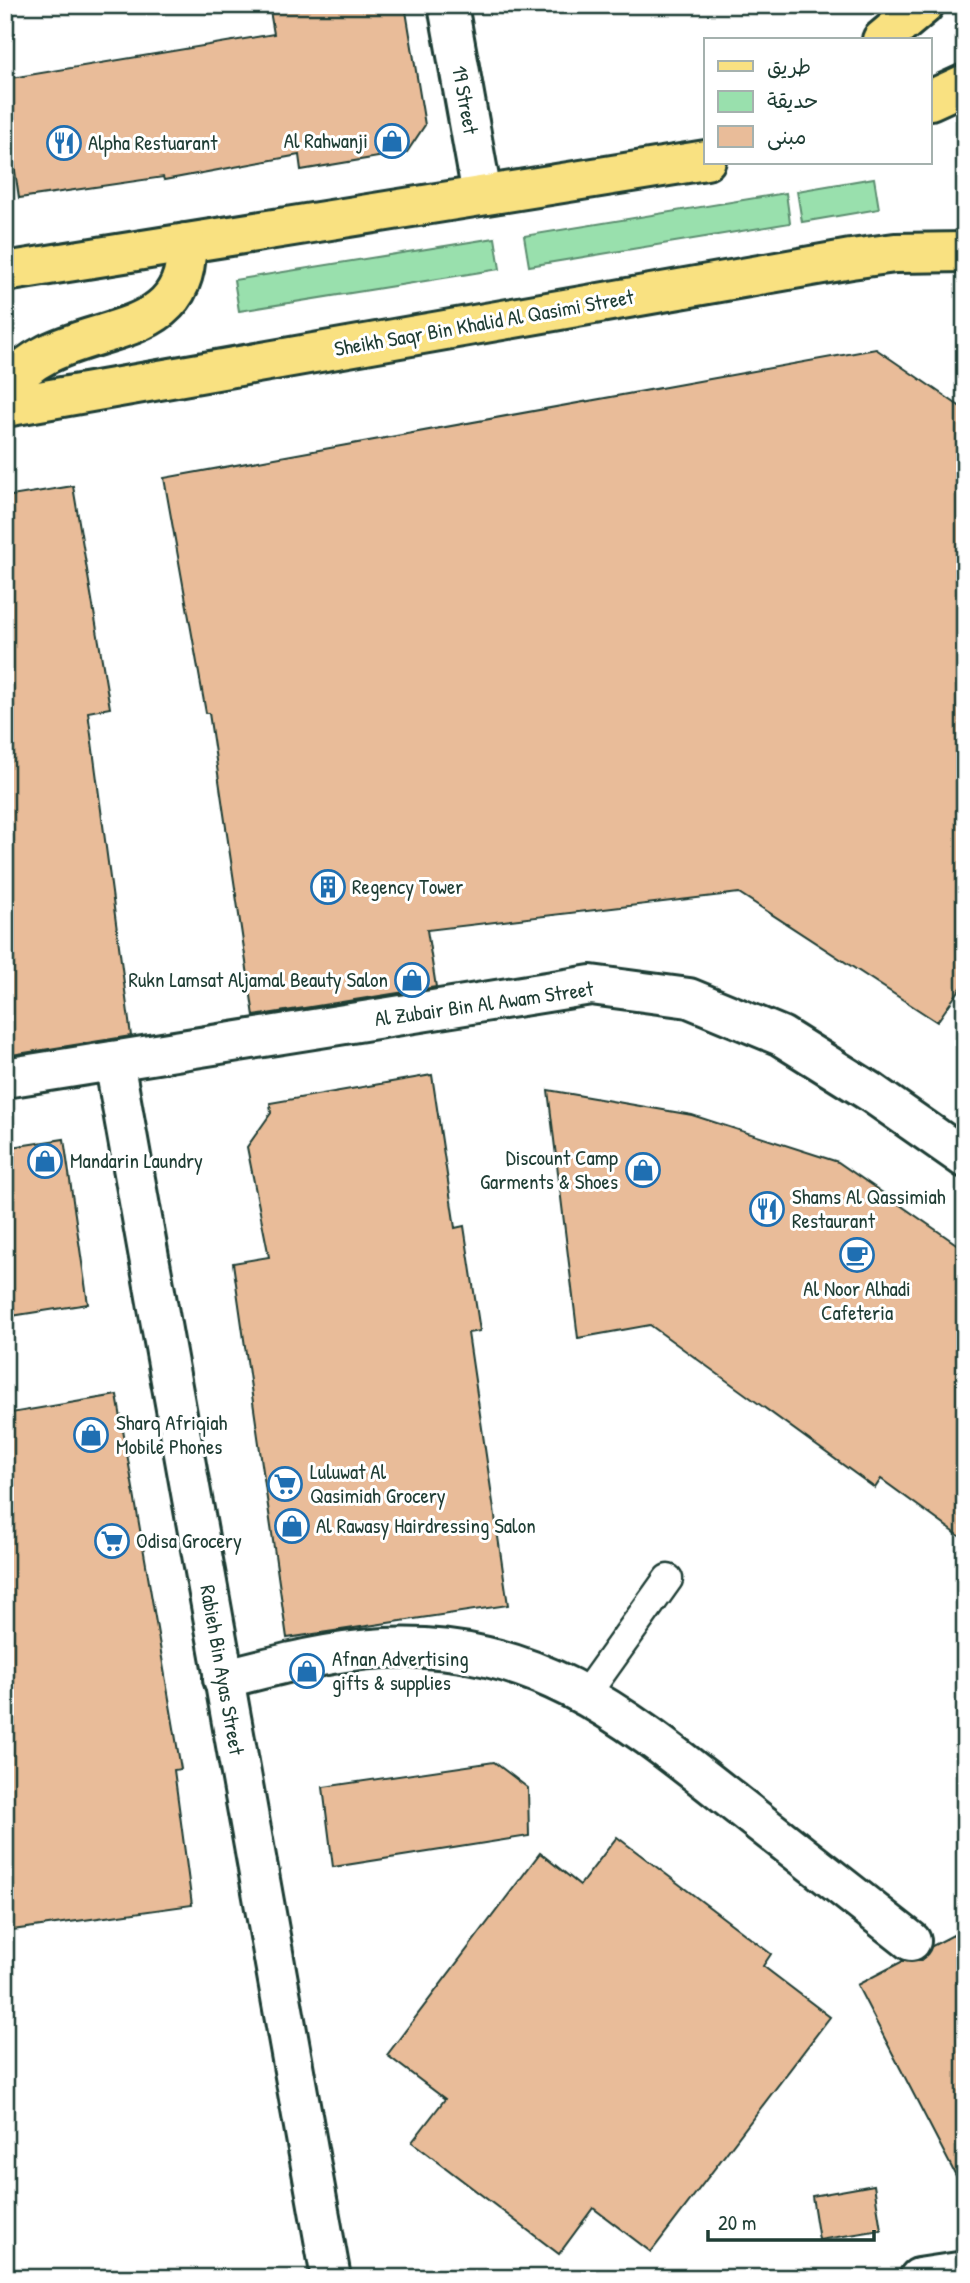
<svg xmlns="http://www.w3.org/2000/svg" width="970" height="2283" font-family="'Patrick Hand','Playpen Sans Arabic',sans-serif">
<style>
.green{fill:#99e0ad;stroke:#5c8e70;stroke-width:2}
.building{fill:#e9bc99;stroke:#1f3d34;stroke-width:2}
.lines{fill:none;stroke-linecap:round;stroke-linejoin:round}
.lane-casing{stroke:#1f3d34;stroke-width:33}
.street-casing{stroke:#1f3d34;stroke-width:44}
.primary-casing{stroke:#1f3d34;stroke-width:44}
.lane{stroke:#fff;stroke-width:28}
.street{stroke:#fff;stroke-width:38}
.primary{stroke:#f9e181;stroke-width:38}
.labels{text-anchor:middle;stroke-width:6;stroke-linejoin:round;paint-order:stroke}
.street-label{font-size:21px;fill:#1f3d34;stroke:#fff}
.poi-label{font-size:21px;fill:#1f3d34;stroke:#fff;text-anchor:start}
</style>
<rect width="100%" height="100%" fill="#fff"/>
<filter id="ink" filterUnits="userSpaceOnUse"><feTurbulence type="fractalNoise" baseFrequency=".0143" numOctaves="2"/><feDisplacementMap in="SourceGraphic" scale="14" xChannelSelector="R" yChannelSelector="G"/><feConvolveMatrix kernelMatrix="1 2 1 2 8 2 1 2 1" color-interpolation-filters="sRGB"/></filter>
<g filter="url(#ink)">
<g class="green">
<path d="M874,178l5,31 -77,13 -5,-31z"/>
<path d="M786,193l4,30 -261,43 -5,-30z"/>
<path d="M495,238l5,31 -261,42 -5,-31z"/>
</g>
<g class="building">
<path d="M269,5h136l20,120 -18,27 -106,18 -2,-15 -135,25 -1,-3 -144,21 -14,-95v-24l269,-45z"/>
<path d="M876,349l89,61v572l-28,40 -198,-129 -312,37 9,57 -182,29 -45,-303h-3l-42,-235z"/>
<path d="M73,486l37,222 -22,4 43,324 -126,20v-559z"/>
<path d="M432,1075l23,153 9,-2 16,105 -12,2 40,272 -221,33 -54,-375 36,-6 -22,-110 24,-34 -1,-10z"/>
<path d="M548,1090l144,25 146,47 127,88v290l-84,-61 -6,9 -225,-163 -72,13z"/>
<path d="M64,1139l24,165 -83,13v-169z"/>
<path d="M117,1395l64,374 -7,1 18,135 -187,26v-517z"/>
<path d="M494,1762l34,26 1,48 -196,31 -10,-80z"/>
<path d="M617,1837l154,117 -8,12 67,51 -179,235 -58,-44 -34,46 -147,-112 33,-43 -58,-44 153,-202 40,32z"/>
<path d="M965,1929v264l-108,-208 46,-24h17l12,-15z"/>
<path d="M874,2185l7,45 -62,10 -7,-44z"/>
</g>
<g class="lines">
<g class="lane-casing">
<path id="lane" d="M586,1694l82,-115"/>
</g>
<g class="street-casing">
<g id="street">
<path d="M448,5l34,190"/>
<path d="M114,1061l217,1217"/>
<path d="M5,1078l586,-93 98,13 92,38 91,57 93,65"/>
<path d="M223,1679c54,-14 106,-28 162,-31 150,-7 240,68 350,155 58,46 117,92 176,138"/>
<path d="M919,2278l46,-7"/>
</g>
</g>
<g class="primary-casing">
<g id="primary">
<path d="M882,40l42,-35"/>
<path d="M930,100l35,-16"/>
<path d="M5,272l701,-112"/>
<path d="M5,390c53,-79 185,-33 181,-147"/>
<path d="M5,407l846,-148 44,-6 70,-1"/>
</g>
</g>
<use href="#lane" class="lane"/>
<use href="#street" class="street"/>
<use href="#primary" class="primary"/>
</g>
</g>
<defs>
<g id="shop-ring" transform="scale(1.75)"><circle r="9.5" fill="#fff" stroke="#1f6fb2" stroke-width="1.5"/><path d="M-5-2.5h2.3a2.7 3.5 0 0 1 5.4 0H5L5.5 6h-11ZM-1.5-2.5h3a1.5 2.3 0 0 0-3 0Z" fill="#1f6fb2"/></g>
<g id="restaurant-ring" transform="scale(1.75)"><circle r="9.5" fill="#fff" stroke="#1f6fb2" stroke-width="1.5"/><path d="M-5-6h1v4h1v-4h1v4h1v-4h1v5L-1.5 .5V6h-2V.5L-5-1ZM5-6V6H3V1.5H1.5Q1.5-4 5-6Z" fill="#1f6fb2"/></g>
<g id="building-ring" transform="scale(1.75)"><circle r="9.5" fill="#fff" stroke="#1f6fb2" stroke-width="1.5"/><path d="M-4-6H4V6H1V3H-1V6H-4ZM-2.5-4.3h1.7v1.8h-1.7ZM.8-4.3h1.7v1.8H.8ZM-2.5-1h1.7V.8h-1.7ZM.8-1h1.7V.8H.8Z" fill="#1f6fb2"/></g>
<g id="cafe-ring" transform="scale(1.75)"><circle r="9.5" fill="#fff" stroke="#1f6fb2" stroke-width="1.5"/><path d="M-5.5-4.5H6V0H3Q3 3.5 0 3.5H-2.5Q-5.5 3.5-5.5 0ZM3-3.2v2h1.7v-2ZM-6 4.5H4V6H-6Z" fill="#1f6fb2"/></g>
<g id="supermarket-ring" transform="scale(1.75)"><circle r="9.5" fill="#fff" stroke="#1f6fb2" stroke-width="1.5"/><path d="M-6-5.5h2.5l.6 2H6L4.5 2H-2.5L-4.4-4H-6ZM-1.5 3.2a1.3 1.3 0 1 0 .1 0ZM3 3.2a1.3 1.3 0 1 0 .1 0Z" fill="#1f6fb2"/></g>
</defs>
<g fill-rule="evenodd">
<use href="#shop-ring" x="392" y="141"/>
<use href="#restaurant-ring" x="64" y="143"/>
<use href="#building-ring" x="328" y="887"/>
<use href="#shop-ring" x="412" y="980"/>
<use href="#shop-ring" x="45" y="1161"/>
<use href="#shop-ring" x="643" y="1170"/>
<use href="#restaurant-ring" x="767" y="1209"/>
<use href="#cafe-ring" x="857" y="1255"/>
<use href="#shop-ring" x="91" y="1435"/>
<use href="#supermarket-ring" x="285" y="1484"/>
<use href="#shop-ring" x="292" y="1526"/>
<use href="#supermarket-ring" x="112" y="1541"/>
<use href="#shop-ring" x="307" y="1671"/>
</g>
<g class="labels">
<g class="street-label">
<text transform="translate(465 100) rotate(80)" y="7">19 Street</text>
<text transform="translate(484 323) rotate(-10)" y="7">Sheikh Saqr Bin Khalid Al Qasimi Street</text>
<text transform="translate(484 1004) rotate(-8)" y="7">Al Zubair Bin Al Awam Street</text>
<text transform="translate(222 1670) rotate(80)" y="7">Rabieh Bin Ayas Street</text>
</g>
<g class="poi-label">
<text x="368" y="148" text-anchor="end">Al Rahwanji</text>
<text x="88" y="150">Alpha Restuarant</text>
<text x="352" y="894">Regency Tower</text>
<text x="388" y="987" text-anchor="end">Rukn Lamsat Aljamal Beauty Salon</text>
<text x="618" y="1165" text-anchor="end">Discount Camp<tspan x="618" dy="24">Garments &amp; Shoes</tspan></text>
<text x="70" y="1168">Mandarin Laundry</text>
<text x="792" y="1204">Shams Al Qassimiah<tspan x="792" dy="24">Restaurant</tspan></text>
<text x="857" y="1296" text-anchor="middle">Al Noor Alhadi<tspan x="857" dy="24">Cafeteria</tspan></text>
<text x="116" y="1430">Sharq Afriqiah<tspan x="116" dy="24">Mobile Phones</tspan></text>
<text x="310" y="1479">Luluwat Al<tspan x="310" dy="24">Qasimiah Grocery</tspan></text>
<text x="316" y="1533">Al Rawasy Hairdressing Salon</text>
<text x="136" y="1548">Odisa Grocery</text>
<text x="332" y="1666">Afnan Advertising<tspan x="332" dy="24">gifts &amp; supplies</tspan></text>
</g>
</g>
<rect width="970" height="2283" fill="none" stroke="#fff" stroke-width="28"/>
<rect x="14" y="14" width="942" height="2255" fill="none" stroke="#1f3d34" stroke-width="2.5" filter="url(#ink)"/>
<rect x="704" y="38" width="228" height="126" fill="#ffffff" stroke="#a5b1ae" stroke-width="2"/>
<rect x="718" y="61" width="35" height="10" fill="#f9e181" stroke="#a5b1ae" stroke-width="2"/>
<text x="767" y="74" font-size="21" fill="#1f3d34">طريق</text>
<rect x="718" y="91" width="35" height="21" fill="#99e0ad" stroke="#a5b1ae" stroke-width="2"/>
<text x="767" y="108" font-size="21" fill="#1f3d34">حديقة</text>
<rect x="718" y="126" width="35" height="21" fill="#e9bc99" stroke="#a5b1ae" stroke-width="2"/>
<text x="767" y="144" font-size="21" fill="#1f3d34">مبنى</text>
<path d="M708 2230v10h166v-10" fill="none" stroke="#1f3d34" stroke-width="3.5"/>
<text x="718" y="2230" font-size="21" fill="#1f3d34" stroke="#ffffff" stroke-width="5" paint-order="stroke">20 m</text>
</svg>
